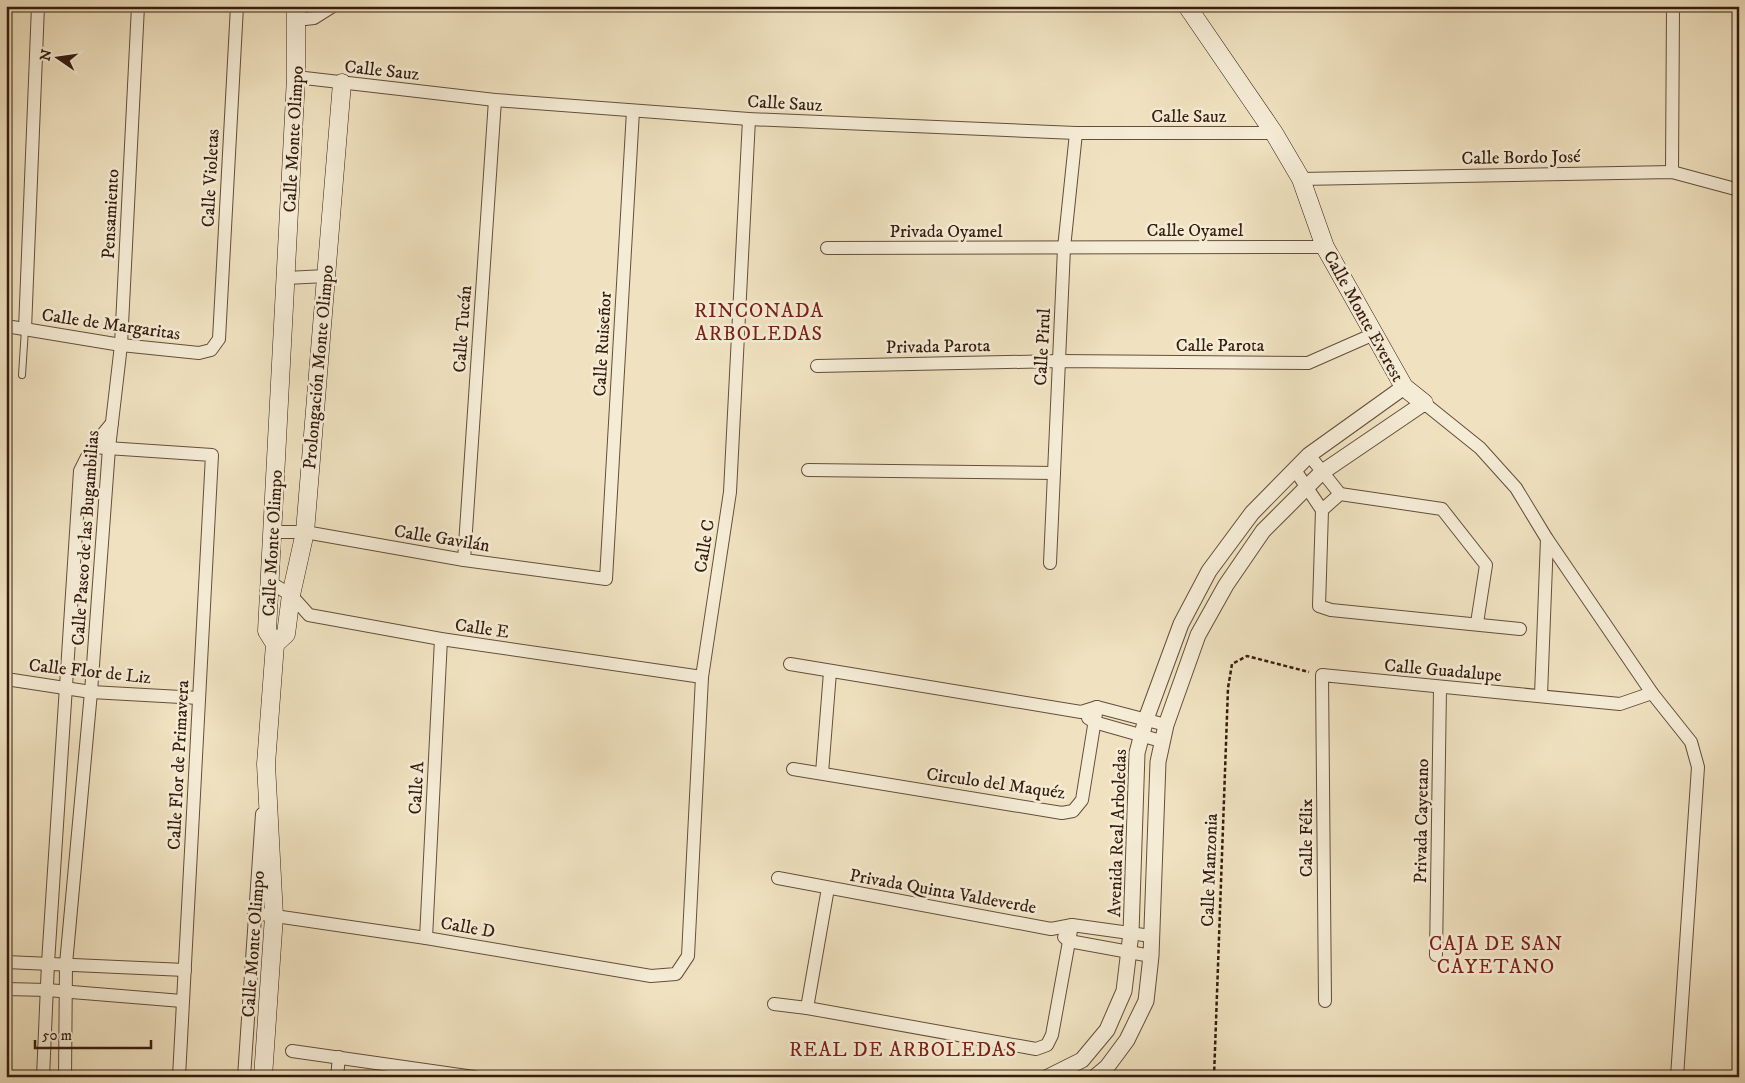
<svg xmlns="http://www.w3.org/2000/svg" width="1745" height="1083" font-family="'IM FELL DW Pica',serif">
<style>
.lines{fill:none;stroke-linecap:round;stroke-linejoin:round}
.service-casing{stroke:#644e3b;stroke-width:8}
.minor-casing{stroke:#644e3b;stroke-width:14}
.tertiary-casing{stroke:#644e3b;stroke-width:17}
.secondary-casing{stroke:#351c0f;stroke-width:19}
.path{stroke:#351c0f;stroke-width:2.5;stroke-dasharray:4 2.5;stroke-linecap:butt}
.service{stroke:#f5ecd6;stroke-width:6}
.minor{stroke:#f5ecd6;stroke-width:12}
.tertiary{stroke:#f5ecd6;stroke-width:15}
.secondary{stroke:#f5ecd6;stroke-width:18}
.labels{text-anchor:middle;stroke-width:5;stroke-linejoin:round;paint-order:stroke}
.street-label{font-size:18px;fill:#351c0f;stroke:#f5ecd6}
.quarter-label{font-size:20px;letter-spacing:1px;fill:#7a1f14;stroke:#f5ecd6}
</style>
<rect width="100%" height="100%" fill="#f0e2c0"/>
<filter id="stains"><feTurbulence type="fractalNoise" baseFrequency=".004" numOctaves="4"/><feColorMatrix values="0 0 0 0 .2 0 0 0 0 .09 0 0 0 0 .02 0 0 0 .5 -.17"/></filter>
<radialGradient id="worn" r=".72"><stop offset=".6" stop-color="#630" stop-opacity="0"/><stop offset="1" stop-color="#630" stop-opacity=".3"/></radialGradient>
<g class="lines">
<g class="service-casing">
<path id="service" d="M22,375l3,-46"/>
</g>
<g class="minor-casing">
<g id="minor">
<path d="M296,20l18,-2 19,-12"/>
<path d="M296,77l199,23 254,19 327,14h198"/>
<path d="M1672,172l1,-166"/>
<path d="M1301,179l371,-7 67,18"/>
<path d="M827,248l498,-1"/>
<path d="M286,278l40,-2"/>
<path d="M6,326l115,19 78,8 12,-3 8,-11 18,-333"/>
<path d="M25,329l13,-323"/>
<path d="M817,366l242,-5 249,2 66,-29"/>
<path d="M1424,403l56,45 36,40 31,51 105,154 39,49 7,25 -21,310"/>
<path d="M92,447l120,8 -33,622"/>
<path d="M1309,455l31,39"/>
<path d="M808,470l246,3"/>
<path d="M1295,470l27,40 -3,96 12,4 189,19"/>
<path d="M1322,510l18,-16 102,15 44,56 -9,58"/>
<path d="M273,532h32l159,28 142,19 27,-468"/>
<path d="M464,560l31,-460"/>
<path d="M1050,563l14,-315 12,-115"/>
<path d="M271,583l20,12 18,20 132,24 261,38"/>
<path d="M790,664l291,48 16,-5 69,18"/>
<path d="M6,679l85,13 108,6"/>
<path d="M1541,695l6,-156"/>
<path d="M1088,718l6,4 67,19"/>
<path d="M793,769l269,44 11,-2 9,-11 15,-93"/>
<path d="M822,773l8,-101"/>
<path d="M778,878l273,51 21,-4 79,11"/>
<path d="M254,913l172,25 225,38 25,-2 12,-18 14,-279 28,-185 19,-373"/>
<path d="M1064,937l5,4 82,15"/>
<path d="M426,938l15,-299"/>
<path d="M1436,955l4,-267"/>
<path d="M6,962l179,8"/>
<path d="M6,989l41,1 135,11"/>
<path d="M1325,1001l-3,-326 298,29 32,-11"/>
<path d="M774,1004l33,4 229,41 11,-4 5,-10 20,-110"/>
<path d="M807,1008l21,-120"/>
<path d="M292,1051l182,26"/>
<path d="M43,1077l5,-114 32,-492 12,-24 20,-24"/>
<path d="M65,1077l1,-113 25,-272 18,-244 12,-103 17,-339"/>
<path d="M244,1077l18,-263"/>
<path d="M337,1077l2,-20"/>
</g>
</g>
<g class="tertiary-casing">
<g id="tertiary">
<path d="M1048,1077l34,-17 25,-30 17,-39 7,-58 6,-180 9,-34 35,-95 28,-53 43,-58 57,-58 95,-68"/>
<path d="M1095,1077l12,-10 20,-27 19,-39 5,-45 7,-194 8,-37 32,-90 28,-50 37,-54 58,-58 103,-70"/>
</g>
</g>
<g class="secondary-casing">
<g id="secondary">
<path d="M1187,6l87,127 27,46 24,68 79,140 20,16"/>
<path d="M275,644l11,-10 5,-39 14,-63 37,-449"/>
<path d="M263,1077l11,-161 -8,-152 9,-120 -8,-13 29,-554v-71"/>
</g>
</g>
<path class="path" d="M1214,1077l14,-389 4,-24 15,-8 62,16"/>
<use href="#service" class="service"/>
<use href="#minor" class="minor"/>
<use href="#tertiary" class="tertiary"/>
<use href="#secondary" class="secondary"/>
</g>
<g class="labels">
<g class="street-label">
<text transform="translate(382 70) rotate(6)" y="6">Calle Sauz</text>
<text transform="translate(785 103) rotate(3)" y="6">Calle Sauz</text>
<text x="1189" y="122">Calle Sauz</text>
<text transform="translate(293 139) rotate(-87)" y="6">Calle Monte Olimpo</text>
<text transform="translate(1521 157) rotate(-1)" y="6">Calle Bordo José</text>
<text transform="translate(210 178) rotate(-87)" y="6">Calle Violetas</text>
<text transform="translate(110 214) rotate(-87)" y="6">Pensamiento</text>
<text x="1195" y="236">Calle Oyamel</text>
<text x="946" y="237">Privada Oyamel</text>
<text transform="translate(1364 316) rotate(61)" y="6">Calle Monte Everest</text>
<text transform="translate(111 324) rotate(8)" y="6">Calle de Margaritas</text>
<text transform="translate(462 329) rotate(-86)" y="6">Calle Tucán</text>
<text transform="translate(602 344) rotate(-87)" y="6">Calle Ruiseñor</text>
<text x="1220" y="351">Calle Parota</text>
<text transform="translate(938 346) rotate(-1)" y="6">Privada Parota</text>
<text transform="translate(1042 347) rotate(-87)" y="6">Calle Pirul</text>
<text transform="translate(318 367) rotate(-85)" y="6">Prolongación Monte Olimpo</text>
<text transform="translate(85 538) rotate(-86)" y="6">Calle Paseo de las Bugambilias</text>
<text transform="translate(442 538) rotate(9)" y="6">Calle Gavilán</text>
<text transform="translate(272 543) rotate(-87)" y="6">Calle Monte Olimpo</text>
<text transform="translate(704 546) rotate(-81)" y="6">Calle C</text>
<text transform="translate(482 628) rotate(8)" y="6">Calle E</text>
<text transform="translate(1443 670) rotate(5)" y="6">Calle Guadalupe</text>
<text transform="translate(90 671) rotate(6)" y="6">Calle Flor de Liz</text>
<text transform="translate(178 765) rotate(-87)" y="6">Calle Flor de Primavera</text>
<text transform="translate(996 783) rotate(8)" y="6">Circulo del Maquéz</text>
<text transform="translate(416 788) rotate(-87)" y="6">Calle A</text>
<text transform="translate(1421 821) rotate(-89)" y="6">Privada Cayetano</text>
<text transform="translate(1117 833) rotate(-88)" y="6">Avenida Real Arboledas</text>
<text transform="translate(1306 838) rotate(-90)" y="6">Calle Félix</text>
<text transform="translate(1209 870) rotate(-88)" y="6">Calle Manzonia</text>
<text transform="translate(943 891) rotate(10)" y="6">Privada Quinta Valdeverde</text>
<text transform="translate(468 927) rotate(10)" y="6">Calle D</text>
<text transform="translate(253 944) rotate(-86)" y="6">Calle Monte Olimpo</text>
</g>
<g class="quarter-label">
<text x="759" y="317">RINCONADA<tspan x="759" dy="23">ARBOLEDAS</tspan></text>
<text x="1496" y="950">CAJA DE SAN<tspan x="1496" dy="23">CAYETANO</tspan></text>
<text x="903" y="1056">REAL DE ARBOLEDAS</text>
</g>
</g>
<rect width="1745" height="1083" fill="none" stroke="#f0e2c0" stroke-width="25"/>
<rect x="8" y="8" width="1730" height="1068" fill="none" stroke="#351c0f" stroke-width="2.5"/>
<rect x="12" y="12" width="1720" height="1058" fill="none" stroke="#351c0f"/>
<g transform="translate(58 58) rotate(283)" stroke="#f5ecd6" stroke-width="4" paint-order="stroke">
<path d="M0-4L9 19L0 12L-9 19Z" fill="#351c0f"/>
<text y="-8" font-size="14" font-weight="bold" text-anchor="middle" fill="#351c0f">N</text>
</g>
<path d="M35 1040v8h116v-8" fill="none" stroke="#351c0f" stroke-width="2.5"/>
<text x="42" y="1040" font-size="15" fill="#351c0f" stroke="#f5ecd6" stroke-width="4" paint-order="stroke">50 m</text>
<rect width="100%" height="100%" filter="url(#stains)"/>
<rect width="100%" height="100%" fill="url(#worn)"/>
</svg>
